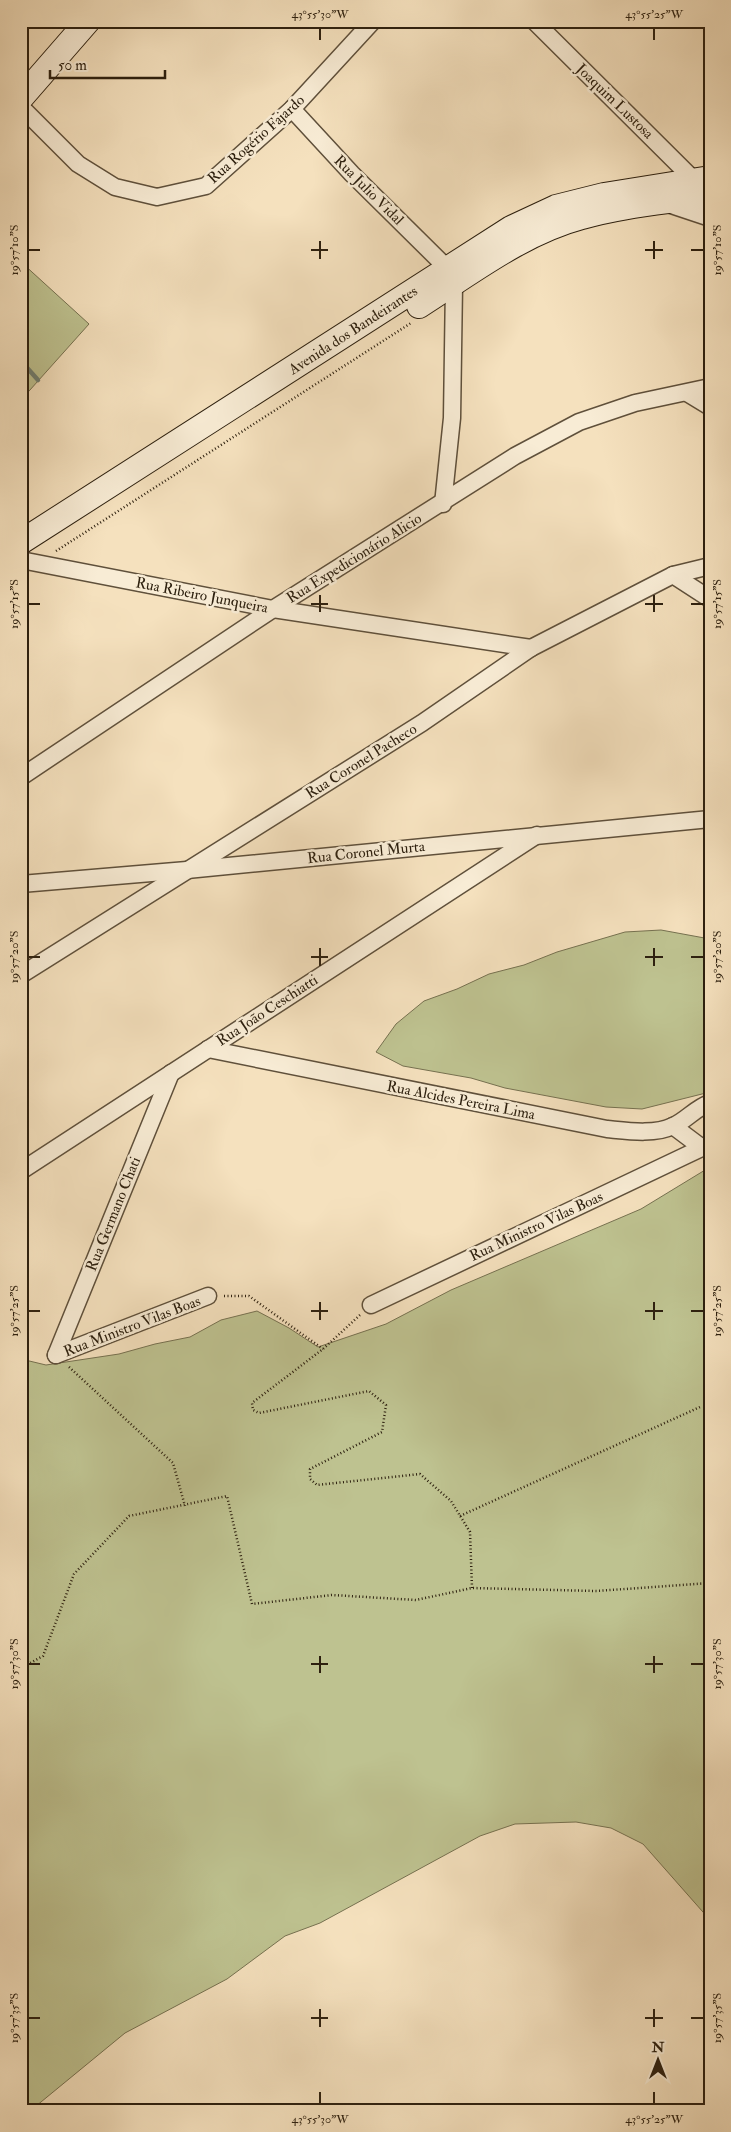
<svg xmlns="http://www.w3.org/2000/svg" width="731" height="2132" font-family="'IM FELL Double Pica',serif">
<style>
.green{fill:#bec290;stroke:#767150}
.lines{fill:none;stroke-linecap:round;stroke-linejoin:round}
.stream{stroke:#707e71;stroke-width:4.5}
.street-casing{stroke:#5f503b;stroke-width:19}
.secondary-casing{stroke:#2d200f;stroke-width:26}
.path{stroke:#2d200f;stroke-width:2.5;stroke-dasharray:1 2.5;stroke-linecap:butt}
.street{stroke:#f8ecd5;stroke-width:16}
.secondary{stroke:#f8ecd5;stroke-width:24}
.ticks{fill:none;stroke:#2d200f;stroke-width:2}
.labels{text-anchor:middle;stroke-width:5;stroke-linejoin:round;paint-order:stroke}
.street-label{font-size:15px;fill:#2d200f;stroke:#f8ecd5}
.neatline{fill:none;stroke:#2d200f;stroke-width:2}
.ticks-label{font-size:12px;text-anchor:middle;fill:#2d200f}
</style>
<rect width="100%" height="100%" fill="#f5e1be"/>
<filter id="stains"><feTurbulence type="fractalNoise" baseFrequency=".004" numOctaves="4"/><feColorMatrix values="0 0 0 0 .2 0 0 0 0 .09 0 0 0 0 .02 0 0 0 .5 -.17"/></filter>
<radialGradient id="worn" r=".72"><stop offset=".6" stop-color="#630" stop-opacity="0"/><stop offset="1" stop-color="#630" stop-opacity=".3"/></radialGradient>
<g class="green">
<path d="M21,262l68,62 -68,76z"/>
<path d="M661,930l49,9v153l-68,17 -36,-2 -101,-19 -34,-10 -68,-12 -27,-14 20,-28 28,-23 33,-12 32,-15 35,-9 33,-13 68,-20z"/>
<path d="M710,1167v753l-67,-76 -32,-16 -35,-6 -61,2 -35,12 -160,87 -35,13 -58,43 -102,54 -95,78h-9v-752l25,6 73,-11 36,-10 35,-7 31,-17 36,-9 32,17 29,19 68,-23 65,-34 190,-81z"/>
</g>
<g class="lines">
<path class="stream" d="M21,361l17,19"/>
<g class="street-casing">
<g id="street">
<path d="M534,21l167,166"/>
<path d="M21,107l57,57 37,23 42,10 49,-11 86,-77 81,-88"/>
<path d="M292,109l60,65 95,94"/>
<path d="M668,204l42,14"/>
<path d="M687,393l23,14"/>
<path d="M443,504l9,-86 2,-134"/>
<path d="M21,560l252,49 258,39"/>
<path d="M673,575l37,24"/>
<path d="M21,777l252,-168 242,-153 64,-34 56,-19 75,-16"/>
<path d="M21,884l166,-14 523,-51"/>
<path d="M21,975l401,-252 109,-75 142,-73 37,-9"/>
<path d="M208,1049l399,80c21,2 47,6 66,-3 14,-6 22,-18 37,-23"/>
<path d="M673,1126l28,21"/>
<path d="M21,1171l516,-336"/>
<path d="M371,1305l339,-161"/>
<path d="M56,1355l115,-282"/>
<path d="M56,1355l152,-59"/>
</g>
</g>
<g class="secondary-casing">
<g id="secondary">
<path d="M21,98l67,-77"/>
<path d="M419,306c52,-33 103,-73 163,-89 41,-12 86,-15 128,-22"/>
<path d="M21,542l490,-314 45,-21 48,-12 106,-17"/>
</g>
</g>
<g class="path">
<path d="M56,551l355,-228"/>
<path d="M224,1296h25l74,53"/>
<path d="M360,1315l-37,34 -71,54 1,7 6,3 110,-22 17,14 -4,27 -72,37v10l7,6 103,-11 31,27 19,31 2,56"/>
<path d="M69,1367l104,96 12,43"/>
<path d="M460,1516l240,-109"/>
<path d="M21,1668l22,-12 31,-82 55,-58 98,-20 25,108 80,-9 84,5 56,-12 125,3 113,-8"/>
</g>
<use href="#street" class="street"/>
<use href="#secondary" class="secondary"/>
</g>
<path class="ticks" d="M320,28v12M654,28v12M320,241v18M654,241v18M28,250h12M311,250h17M645,250h18M691,250h13M320,595v17M654,595v17M28,604h12M311,604h17M645,604h18M691,604h13M320,948v18M654,948v18M28,957h12M311,957h17M645,957h18M691,957h13M320,1302v18M654,1302v18M28,1311h12M311,1311h17M645,1311h18M691,1311h13M320,1656v17M654,1656v17M28,1664h12M311,1664h17M645,1664h18M691,1664h13M320,2009v18M654,2009v18M28,2018h12M311,2018h17M645,2018h18M691,2018h13M320,2092v12M654,2092v12"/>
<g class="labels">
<g class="street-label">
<text transform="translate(615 101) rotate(44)" y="5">Joaquim Lustosa</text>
<text transform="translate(256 139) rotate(-42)" y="5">Rua Rogério Fajardo</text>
<text transform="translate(369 190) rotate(45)" y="5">Rua Julio Vidal</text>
<text transform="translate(353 330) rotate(-33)" y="5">Avenida dos Bandeirantes</text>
<text transform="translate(354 558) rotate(-32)" y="5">Rua Expedicionário Alicio</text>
<text transform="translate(202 595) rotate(11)" y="5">Rua Ribeiro Junqueira</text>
<text transform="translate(361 761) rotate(-32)" y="5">Rua Coronel Pacheco</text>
<text transform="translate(366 852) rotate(-6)" y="5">Rua Coronel Murta</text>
<text transform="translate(267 1010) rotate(-33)" y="5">Rua João Ceschiatti</text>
<text transform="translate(461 1100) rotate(11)" y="5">Rua Alcides Pereira Lima</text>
<text transform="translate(113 1214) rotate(-68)" y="5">Rua Germano Chati</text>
<text transform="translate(536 1226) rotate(-25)" y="5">Rua Ministro Vilas Boas</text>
<text transform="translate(132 1326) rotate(-21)" y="5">Rua Ministro Vilas Boas</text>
</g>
</g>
<rect width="731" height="2132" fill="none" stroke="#f5e1be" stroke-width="55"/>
<g transform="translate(658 2060)" stroke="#f8ecd5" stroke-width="4" paint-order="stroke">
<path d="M0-4L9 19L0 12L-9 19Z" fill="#2d200f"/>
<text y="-8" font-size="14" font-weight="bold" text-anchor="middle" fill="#2d200f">N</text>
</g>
<path d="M50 70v8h115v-8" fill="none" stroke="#2d200f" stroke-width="2.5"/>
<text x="58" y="70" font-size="15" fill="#2d200f" stroke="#f8ecd5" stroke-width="4" paint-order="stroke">50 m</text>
<rect x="28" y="28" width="676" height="2076" class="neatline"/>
<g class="ticks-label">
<text x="320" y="18">43°55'30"W</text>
<text x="654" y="18">43°55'25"W</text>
<text transform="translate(14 250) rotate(-90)" y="4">19°57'10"S</text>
<text transform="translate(717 250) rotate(-90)" y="4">19°57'10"S</text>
<text transform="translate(14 604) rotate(-90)" y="4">19°57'15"S</text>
<text transform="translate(717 604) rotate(-90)" y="4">19°57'15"S</text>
<text transform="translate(14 957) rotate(-90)" y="4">19°57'20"S</text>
<text transform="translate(717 957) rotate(-90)" y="4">19°57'20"S</text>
<text transform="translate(14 1311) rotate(-90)" y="4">19°57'25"S</text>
<text transform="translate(717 1311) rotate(-90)" y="4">19°57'25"S</text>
<text transform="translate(14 1664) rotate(-90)" y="4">19°57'30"S</text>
<text transform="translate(717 1664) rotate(-90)" y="4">19°57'30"S</text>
<text transform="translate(14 2018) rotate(-90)" y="4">19°57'35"S</text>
<text transform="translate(717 2018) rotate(-90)" y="4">19°57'35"S</text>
<text x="320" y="2123">43°55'30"W</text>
<text x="654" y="2123">43°55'25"W</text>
</g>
<rect width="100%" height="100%" filter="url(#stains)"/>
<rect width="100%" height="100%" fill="url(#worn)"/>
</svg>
